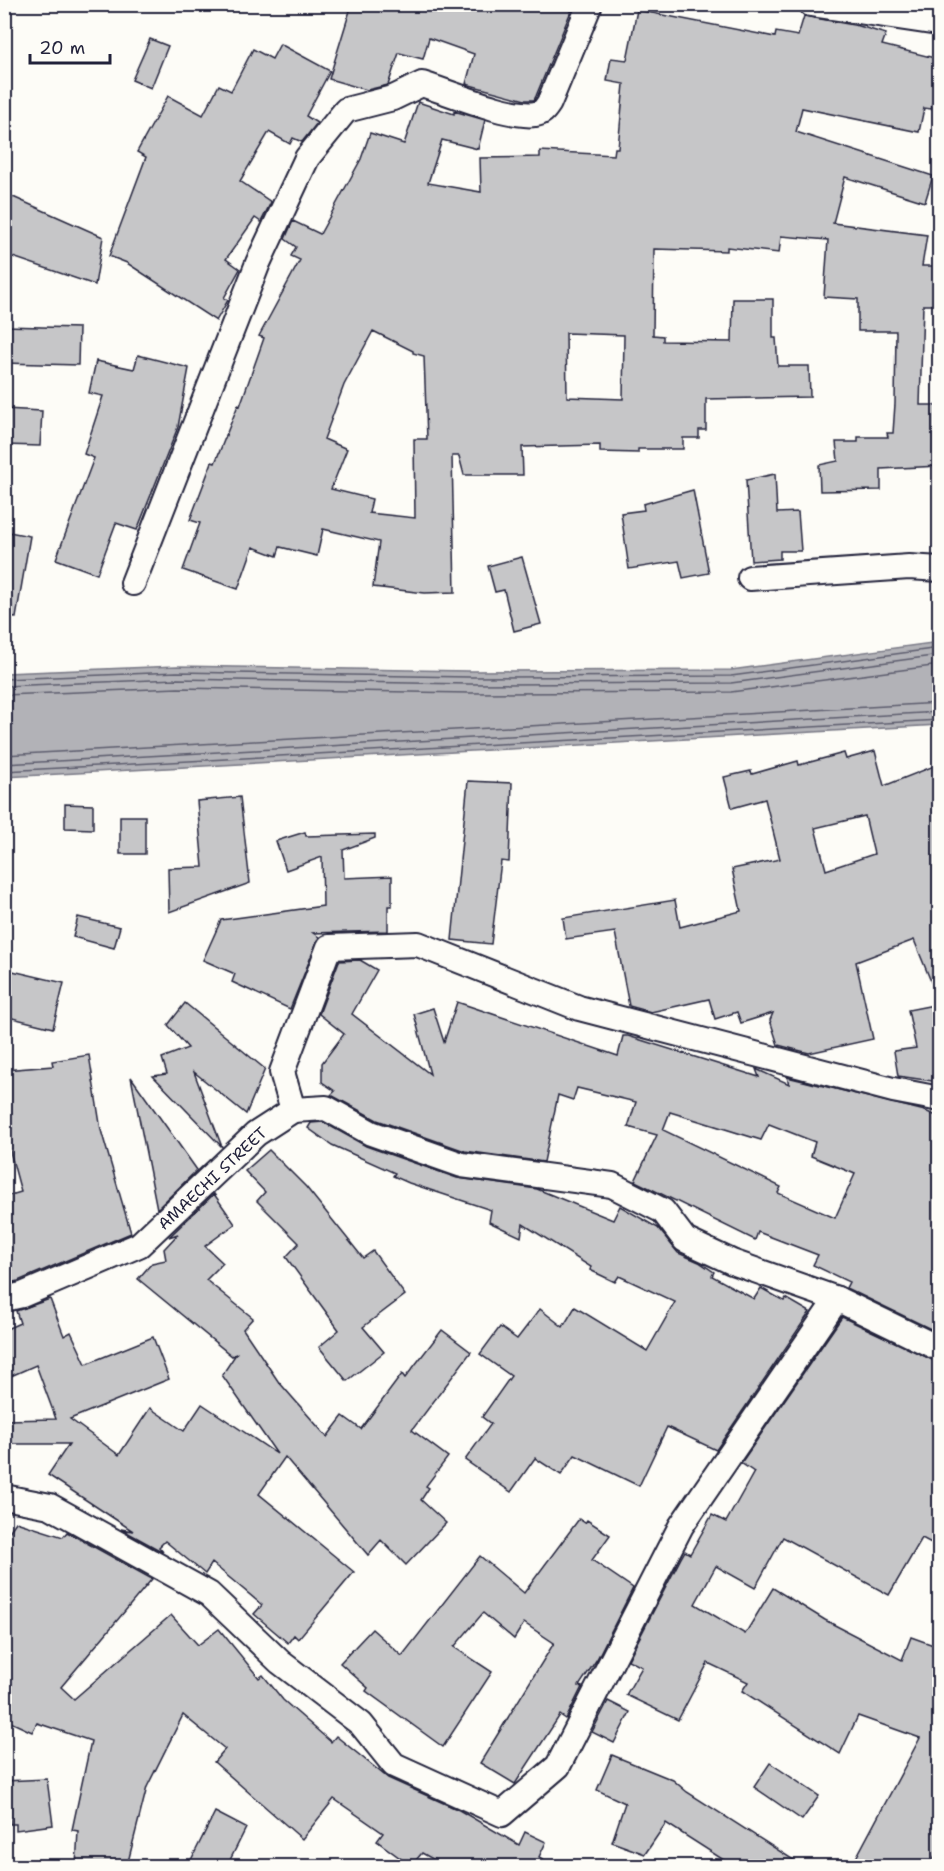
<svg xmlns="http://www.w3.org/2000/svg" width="944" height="1871" font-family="'Shantell Sans',sans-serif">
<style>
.water{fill:#b2b2b7;stroke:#787885;stroke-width:1.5}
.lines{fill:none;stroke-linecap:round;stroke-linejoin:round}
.shore{stroke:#5c5c6d;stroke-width:1.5}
.building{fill:#c6c6c8;stroke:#22223b;stroke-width:1.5;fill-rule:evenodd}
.street-casing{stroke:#22223b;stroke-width:28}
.street{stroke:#fdfcf7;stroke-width:24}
.labels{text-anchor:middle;stroke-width:4.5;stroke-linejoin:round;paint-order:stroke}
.street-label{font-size:16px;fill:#22223b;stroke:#fdfcf7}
</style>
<rect width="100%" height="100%" fill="#fdfcf7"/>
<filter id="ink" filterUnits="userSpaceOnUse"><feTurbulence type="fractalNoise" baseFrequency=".0167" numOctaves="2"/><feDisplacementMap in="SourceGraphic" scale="12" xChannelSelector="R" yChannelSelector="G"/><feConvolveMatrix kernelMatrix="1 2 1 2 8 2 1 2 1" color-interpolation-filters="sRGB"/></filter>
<g filter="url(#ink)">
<path class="water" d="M939,642v83l-934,52v-104l172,-7 292,5 262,-1z"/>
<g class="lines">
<g class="shore">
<path d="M4,679l173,-7 292,5 262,-1 209,-28"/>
<path d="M4,686l173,-7 292,5 262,-1 209,-28"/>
<path d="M4,695l174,-7 291,5 262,-1 209,-27"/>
<path d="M4,755l936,-52"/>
<path d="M4,764l936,-52"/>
<path d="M4,771l936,-51"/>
</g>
</g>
<g class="building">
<path d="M352,4h222l-38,92 -2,4h-9l-59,-16 8,-30 -45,-16 -6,21 -24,-6 -11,32 -21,5 -38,-11z"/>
<path d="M637,10l138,27 1,-5 22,4 6,-20 55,10 27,8 -4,11 57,14v17l-8,33 -7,-1 -5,24 -117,-24 -6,24 137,44 -8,26 -80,-25 -12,46 94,12 -5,31h15l1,39h-15l-3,100h18l1,61 -58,3v21l-61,1 -1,-26 19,-4 -2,-19h22v-5h30l-1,-4h6l2,-29 1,-73h-38v-32l-34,-2 4,-57 -47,-4 -2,17 -52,-6v4l-73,-2 -1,86 10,1v5l69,1 1,-43h40v39h3l2,28h31l1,31 -104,2v31h-7v8h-16v11h-45v4l-38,-1v-7l-78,2 1,28h-59l-5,-19h-7l3,136 -30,1 -52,-6 6,-45 -56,-13 -6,27 -37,-9 -3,9 -24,-9 -15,42 -55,-19 17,-47 -10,-3 22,-58 3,1 23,-58 2,1 24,-68 -5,-2 41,-76 -9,-4 5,-9 -11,-8 8,-18 27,13 41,-75 9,-26 34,11 14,-42 36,12v-3l31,9 -7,29 -36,-9 -14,43 53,9 -1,-34 60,-1v-6l74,4 1,-7h3l6,-64 -17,-3 4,-23 16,2zM373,331l40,20v2l11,3 3,83h-13l1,79 -46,-5 3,-14 -41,-10 16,-40 -23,-10 20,-54zM566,333l58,2 -1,64 -56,-2z"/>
<path d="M150,39l18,7 -17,42 -19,-8z"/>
<path d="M280,44l50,27 -24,45 11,7 -15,19 -9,-4 -3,6 -21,-12 -29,49 31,21 -10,20 -6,-4 -29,41 14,10 -16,29 4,2 -12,21 -89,-58 -18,-7 37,-99 -9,-5 31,-56 35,19 16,-30 12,6 22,-42 19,10z"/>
<path d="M4,193l99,44 -8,48 -91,-31z"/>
<path d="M4,326l75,2 -1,37 -74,-2z"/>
<path d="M138,355l51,13 -11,59 -41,103 -21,-7 -19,51 -41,-15 38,-101 -10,-4 19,-58 -14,-3 7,-32 38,8z"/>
<path d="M4,409l38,2 -2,35 -36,-1z"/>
<path d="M775,474l2,39 21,-1 3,39h-21v8l-29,2 -5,-81z"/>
<path d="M693,490l16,83 -26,5 -4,-17 -50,8 -8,-56 23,-3 -1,-6z"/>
<path d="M4,531l26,5 -14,82 -12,-1z"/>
<path d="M522,557l19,67 -27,7 -10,-41 -9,2 -7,-26z"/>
<path d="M875,751l9,35 55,-22v237l-25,-61 -58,22 17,77 -64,14 -31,-8 -8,-25 3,-7 -32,10 -4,-11 -22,7 -6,-20 -58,13 -22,-6 -14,-74 -49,7 -3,-21 112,-18 5,27 61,-16 -9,-42 48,-10 -15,-60 -33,9 -8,-31 27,-6 1,3 46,-13 1,4 45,-12 2,6zM865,816l9,38 -48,16 -11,-42z"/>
<path d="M468,781l44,2 -3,79 -8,-1 -10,83 -39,-4z"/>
<path d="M240,797l10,86 -81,29 -1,-44 35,-1 -6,-66z"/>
<path d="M65,804l28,1v24l-28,-1z"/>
<rect x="120" y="816" width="25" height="38"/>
<path d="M305,832l1,4 69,-2v4l-32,12 1,28 48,-2v30h-4v25l-75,2 6,4 -29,72 -58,-27 3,-8 -32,-14 18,-40 102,-14 -1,-49 -36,13 -10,-29z"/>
<path d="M78,917l42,10 -6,21 -41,-11z"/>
<path d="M360,960l17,10 -25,44 78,60 -16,-60 19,-6 11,34 13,-40 161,54 5,-20h5l131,41 -3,-8 33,15 -2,-7 138,34 14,6v216l-93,-45 3,-6 -36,-17 5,-10 -60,-23 -3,8 -120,-59 22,-46 -29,-8 8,-25 -59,-14 -4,12 -15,-5 -14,67 -79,-11 -88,-31 -46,-25 4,-4 -13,-9v-19l22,-29 -25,-20 20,-53zM670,1112l91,28 8,-16 46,18 -4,14 44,18 -20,44 -57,-25 3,-6 -118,-57z"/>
<path d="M4,969l60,14 -11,45 -49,-12z"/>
<path d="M185,1003l80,66 -19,45 -52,-42 28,75 -69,-71 14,-2 -5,-16 26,-10 -20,-23z"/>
<path d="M939,1004v78l-41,-6 -4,-25 22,-3 -8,-38z"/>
<path d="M89,1055l12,75 30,103 -113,48 -13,3 -1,-87 17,-5 -17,-63v-59l49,-4 -1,-5z"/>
<path d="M131,1077l66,93 -40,39z"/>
<path d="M323,1122l43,24 91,32 80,11 76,31 7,-14 38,22 20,25 21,9 15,10 -2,4 42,23 7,-11 23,13 2,-3 24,14 -94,138 -49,-23 -28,59 -64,-31 -14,20 -26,-17 -24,34 -46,-32 26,-36 -9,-7 29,-41 -31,-22 20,-27 17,12 23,-30 23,18 12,-20 72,44 28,-49 -56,-26 -4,6 -25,-12 1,-3 -68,-43 -2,13 -32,-15 2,-12 -82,-27 -16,-7 2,-3 -63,-28 -24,-17 3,-5z"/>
<path d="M269,1150l37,37 57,71 10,-7 32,44 -42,32 21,25 -37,29 -28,-34 20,-17 -53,-73 13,-14 -42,-42 8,-9 -20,-21z"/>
<path d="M214,1194l21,30 -30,22 18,17 -17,17 47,38 -10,11 35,52 49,56 16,-21 18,13 41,-55 3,4 37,-48 29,22 -59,78 36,27 -22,29 3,2 -8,12 25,23 -40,42 -25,-25 -13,15 -83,-98 -26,37 95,78 -56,67 -4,-4 -6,8 -34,-29 8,-9 -50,-42 -7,11 -40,-33 -6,6 4,5 -42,-23 12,2 -85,-56 21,-31h-65v-24l52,-1 -20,-54 -32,14v-49l16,-7 -4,-12 34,-12 14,37 7,-4 15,32 67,-27 16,42 -99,40 49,36 31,-47 34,23 18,-27 75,50 -55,-79 14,-21 -4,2 -94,-77 14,-16 14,-3 -2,-11 14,-15 -9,3z"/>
<path d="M842,1317l97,46v184l-17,-9 -33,57 -106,-58 -28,51 -39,-22 -21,38 50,30 28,-46 52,32 77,40 9,-23 28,10v200l-9,19h-62l-12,-8 64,-120 -62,-22 -18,38 -98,-63 6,-9 -40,-19 -30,57 -52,-25 16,-28 -14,-7 53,-102 4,-7 5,3 22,-39 14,7 28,-50 -13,-9z"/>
<path d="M579,1519l6,4 2,-3 23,15 -18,25 41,28 -36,71 -18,27 3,1 -16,32 -6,-4 -45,69 -35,-21 74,-120 -30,-20 -10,16 -31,-26 -29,34 38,25 -49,75 -77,-56 2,-3 -28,-25 32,-34 30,27 78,-100 44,37z"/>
<path d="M16,1522l47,15 4,-5 85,47 -91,108 13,12 97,-84 27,30 21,-16 40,49 4,-3 20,25 48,42 5,-6 52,42 71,32 60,35 6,-13 21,10 -7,15 16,9h-110l-23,-13 -11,13 -34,-25 6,-8 -49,-34 -32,40 -88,-77 11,-13 -42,-34 -36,72 -20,79h-51l2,-35 -6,-1 19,-89 -54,-18 -5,9 -28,-13v-180z"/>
<path d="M608,1701l22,11 -16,31 -22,-11z"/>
<path d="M612,1755l61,25 14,12 116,74h-70l-67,-43 -21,31 -33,-12 13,-39 -28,-13z"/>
<path d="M770,1763l49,33 -17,24 -48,-33z"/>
<path d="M47,1779l6,46 -37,5v-6h-6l-1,-12 -5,1v-32z"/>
<path d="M215,1812l31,16 -19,38h-39z"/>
</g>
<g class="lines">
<g class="street-casing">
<g id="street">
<path d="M811,4l127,19"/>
<path d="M750,578l159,-11 31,2"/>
<path d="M133,583l125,-320 49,-105 39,-48 47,-12 29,-14c26,8 88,34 113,30 8,-1 10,-5 14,-11l41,-99"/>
<path d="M293,1110l33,-2 45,25 91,32 150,20 51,26 22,29 47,22 105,37 103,50"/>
<path d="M4,1299l18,-4 117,-50 117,-111 37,-24 -11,-38 47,-125 89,-3 161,64 314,82 47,9"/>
<path d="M4,1497l46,9 159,88 71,68 81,62 33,41 108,49 56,-48 123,-240 156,-227"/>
</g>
</g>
<use href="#street" class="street"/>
</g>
</g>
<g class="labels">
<g class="street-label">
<text transform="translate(212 1178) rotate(-43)" y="6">AMAECHI STREET</text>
</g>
</g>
<rect width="944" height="1871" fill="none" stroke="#fdfcf7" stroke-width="24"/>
<rect x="12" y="12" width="920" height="1847" fill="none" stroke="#22223b" stroke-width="2" filter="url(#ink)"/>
<path d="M30 54v9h80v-9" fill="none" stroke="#22223b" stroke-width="3"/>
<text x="39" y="54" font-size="18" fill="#22223b" stroke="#fdfcf7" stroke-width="4.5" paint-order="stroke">20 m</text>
</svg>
